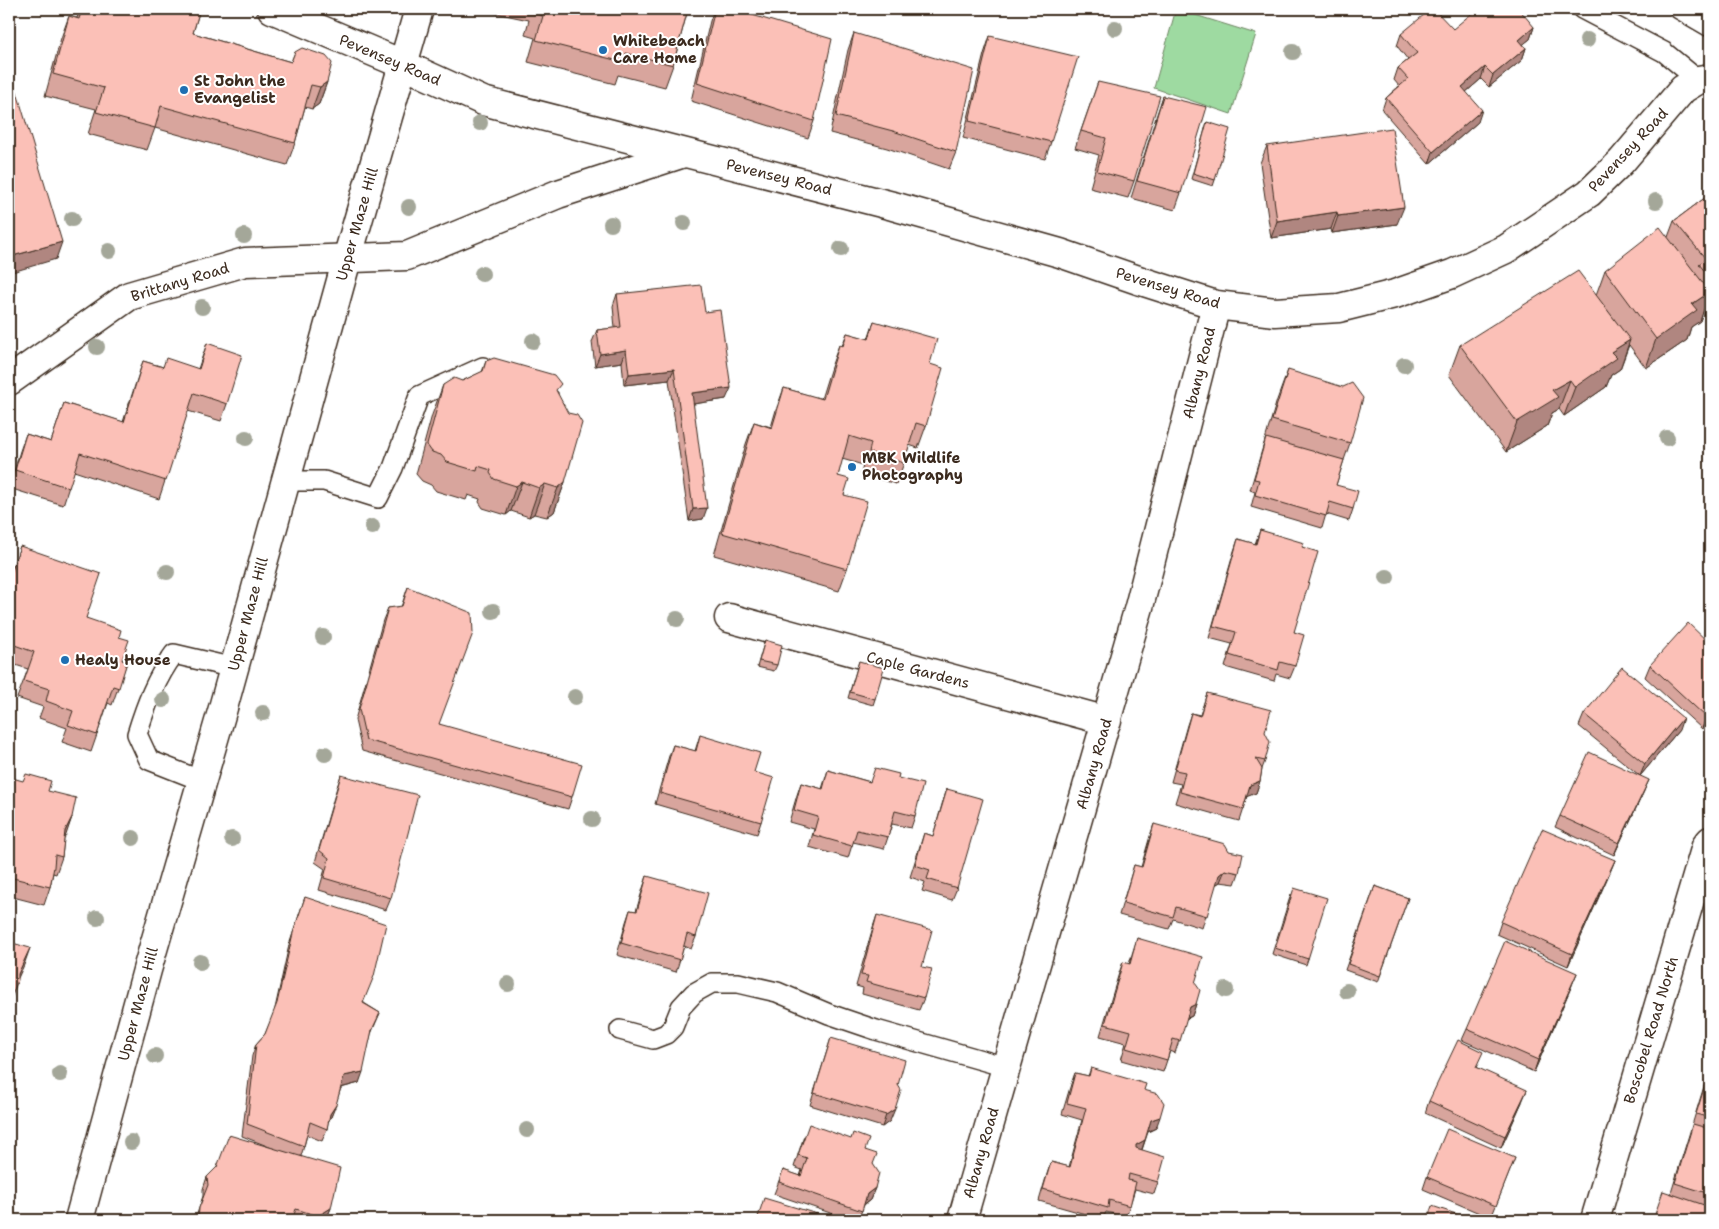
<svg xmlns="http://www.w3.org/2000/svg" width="1719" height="1229" font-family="'Shantell Sans',sans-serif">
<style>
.green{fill:#9edaa1;stroke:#6c8260}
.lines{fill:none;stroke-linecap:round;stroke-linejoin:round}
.lane-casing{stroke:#3b2a1e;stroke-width:22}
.street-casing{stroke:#3b2a1e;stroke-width:31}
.lane{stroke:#fff;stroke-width:19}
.street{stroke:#fff;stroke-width:28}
.tree{fill:#a4a799}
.wall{fill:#d8a59d;stroke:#3b2a1e}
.shaded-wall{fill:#b08680;stroke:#3b2a1e}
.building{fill:#fbc0b7;stroke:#3b2a1e}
.poi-dot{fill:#1f6fb2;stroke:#fff;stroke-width:2}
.labels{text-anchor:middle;stroke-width:4;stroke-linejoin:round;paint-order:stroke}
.poi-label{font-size:15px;font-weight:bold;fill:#3b2a1e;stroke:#fff;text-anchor:start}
.street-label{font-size:15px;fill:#3b2a1e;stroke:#fff}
</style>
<rect width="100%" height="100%" fill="#fff"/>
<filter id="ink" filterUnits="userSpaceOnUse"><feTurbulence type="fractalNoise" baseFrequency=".02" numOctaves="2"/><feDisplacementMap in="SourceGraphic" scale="10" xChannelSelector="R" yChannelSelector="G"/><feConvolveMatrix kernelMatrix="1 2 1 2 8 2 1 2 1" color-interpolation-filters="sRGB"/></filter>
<g filter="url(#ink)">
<path class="green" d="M1176,9l80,25 -25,80 -77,-26z"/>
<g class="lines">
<g class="lane-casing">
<g id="lane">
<path d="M1582,9l82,43 34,28"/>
<path d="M1679,9l31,18"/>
<path d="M285,481h39l54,17 15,-30 26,-72 64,-29"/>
<path d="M202,781l-53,-21 -12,-26c9,-29 19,-56 37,-80l60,14"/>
<path d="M620,1030l33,9 13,-5 7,-7 8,-20 13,-14 18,-10h26l39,9 52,22 47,16 130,37"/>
</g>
</g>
<g class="street-casing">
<g id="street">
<path d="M272,9l130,55 81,37 410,105 167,47 81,28 75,24 59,7 64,-4 56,-14 57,-20 54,-25 83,-56 32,-31 62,-73 15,-9 12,-2"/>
<path d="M9,381l120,-85 116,-34 162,-6 151,-62 126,-41"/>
<path d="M729,618l378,103"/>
<path d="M79,1220l68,-250 76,-262 124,-449 72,-250"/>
<path d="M962,1220l177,-613 77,-302"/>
<path d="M1595,1220l111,-374 4,-5"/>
</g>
</g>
<use href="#lane" class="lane"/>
<use href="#street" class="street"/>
</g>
<g class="tree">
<circle cx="1115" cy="28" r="8"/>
<circle cx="1587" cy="40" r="8"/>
<circle cx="1293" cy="52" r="8"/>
<circle cx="480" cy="123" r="8"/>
<circle cx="1656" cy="201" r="8"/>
<circle cx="409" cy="207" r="8"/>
<circle cx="72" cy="219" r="8"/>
<circle cx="684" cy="223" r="8"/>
<circle cx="611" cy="224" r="8"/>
<circle cx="244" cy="236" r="8"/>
<circle cx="841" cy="249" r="8"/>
<circle cx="109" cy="251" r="8"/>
<circle cx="482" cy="274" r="8"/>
<circle cx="202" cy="307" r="8"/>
<circle cx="533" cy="341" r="8"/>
<circle cx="97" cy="347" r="8"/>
<circle cx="1404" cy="365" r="8"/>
<circle cx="246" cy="438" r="8"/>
<circle cx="1667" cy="438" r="8"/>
<circle cx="372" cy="527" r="8"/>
<circle cx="167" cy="572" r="8"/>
<circle cx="1387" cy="577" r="8"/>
<circle cx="493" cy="611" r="8"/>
<circle cx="677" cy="619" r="8"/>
<circle cx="323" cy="637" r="8"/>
<circle cx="575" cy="697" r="8"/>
<circle cx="163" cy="700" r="8"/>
<circle cx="263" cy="713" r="8"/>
<circle cx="325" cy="754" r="8"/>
<circle cx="592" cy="819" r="8"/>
<circle cx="133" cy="838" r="8"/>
<circle cx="232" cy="839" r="8"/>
<circle cx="97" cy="918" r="8"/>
<circle cx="200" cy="962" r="8"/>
<circle cx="508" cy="984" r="8"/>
<circle cx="1226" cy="990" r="8"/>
<circle cx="1347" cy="991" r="8"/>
<circle cx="155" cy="1056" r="8"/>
<circle cx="60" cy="1074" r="8"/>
<circle cx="527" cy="1130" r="8"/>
<circle cx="131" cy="1142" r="8"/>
</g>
<g class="wall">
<path d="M80,9h120l-7,24 98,29 4,-10 32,30 -8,22 -7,5 -7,-2 -10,36 -8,22 -132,-37 -8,22 -59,-16 8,-25 -51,-13 16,-58 8,-22 8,2z"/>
<path d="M496,9h192l-15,56 -8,22 -47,-12 -3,9 -87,-22 7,-24 -10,-3 4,-15 -34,-7z"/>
<path d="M714,9h18l82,112 -6,17 -117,-37 19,-80z"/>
<path d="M1534,27l-4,12 -7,5 3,4 -4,12 -33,27 -8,-8 -15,13 12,30 -49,42 -47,-54 4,-12 13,-12 -5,-6 4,-12 10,-8 -11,-14 4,-12 52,-5z"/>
<path d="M854,33l102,119 -7,17 -62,-21 -57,-15 18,-83z"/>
<path d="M990,36l61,106 -6,17 -82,-21 21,-84z"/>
<path d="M1098,82l36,99 -6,17 -38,-10 9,-33 -24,-7z"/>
<path d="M1163,96l18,97 -6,17 -44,-12 26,-84z"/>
<path d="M1207,122l8,58 -2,6 -22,-7z"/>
<path d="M1267,146l130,78 -65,9 -1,-4 -60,9 -11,-75z"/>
<path d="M1710,194v127l-7,-9 -3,9 -9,6 -4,13 -41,28 -17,-23 -9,24 -9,6 -5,12 -42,29 -5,-7 -7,4 -5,13 -41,26 -57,-77 11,-30 136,-50 9,-25 63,-33 6,-16z"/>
<path d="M617,294l88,18 21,87 -33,5 10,115 -14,2 -20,-141 -45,5 -2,-23 -27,4 -3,-24 5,-12 18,-2 -2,-22z"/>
<path d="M874,321l56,43 -4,62 -8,22 -9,-3 -5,18 -8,21 -35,-10 2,-9 -21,-6 -4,17 6,19 3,74 -8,22 -125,-36 32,-111 8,-22 17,5 5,-17 8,-22 37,11 10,-32 8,-22 3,1 5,-13 21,6z"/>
<path d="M207,343l20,61 -6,17 -33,-10 -29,88 -85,-28 -11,34 -54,-17 11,-37 6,-17 25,8 13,-39 59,19 20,-61 20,6 35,2z"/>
<path d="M486,361l72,31 7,90 -11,30 -7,5 -13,-3 -5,3 -18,-6 -5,4 -23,-7 -4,-6 1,-3 -12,-4 -2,5 -30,-9 -5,-6 -9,-4 -6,-7 16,-59 11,-30 19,-4 20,-9z"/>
<path d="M1288,370l62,73 -6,17 -8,25 17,24 -4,12 -23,-7 -4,14 -71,-21 4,-15 -5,-2 27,-90z"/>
<path d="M1260,530l42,17 -8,85 1,34 -5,12 -14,-4 -2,7 -49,-14 7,-23 -23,-6 25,-87 4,-12 17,5z"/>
<path d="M20,546l66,72 33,19 3,23 5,2 -15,43 -4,-2 -17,49 -29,-10 5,-14 -28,-10 4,-11 -26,-9 11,-29 -19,-6v-85z"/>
<path d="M408,587l31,137 133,73 -4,12 -206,-58 -7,-31 28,-100 5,-12 13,-1z"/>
<path d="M765,640l12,25 -3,6 -17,-4z"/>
<path d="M1710,644v76l-8,9 -57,-52 5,-12z"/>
<path d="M859,661l16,38 -2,6 -25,-7z"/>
<path d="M1207,693l58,39v29l-3,8 -2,12 -4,12 -9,3 -8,25 -64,-18 6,-19 -10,-2 16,-57 4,-12 9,2z"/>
<path d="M1584,714l95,16 -39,46 4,15 -30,64 -59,-28 5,-11 79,-41 -60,-49z"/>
<path d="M700,735l54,37 7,50 -4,12 -102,-30 14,-48 4,-11 22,6z"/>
<path d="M828,770l42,12 28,-4 17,38 -4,12 -19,-4 -4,13 -4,12 -31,-7 -5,16 -39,-11 5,-18 -25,-7 8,-27 4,-12 21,6z"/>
<path d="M341,775l50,123 -5,12 -67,-20 6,-21 -10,-7 22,-75z"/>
<path d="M9,777l39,14 24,26 -8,21 -2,19 -6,17 -3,-1 -3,14 -6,18 -35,-9z"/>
<path d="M947,789l10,99 -5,12 -30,-9 3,-9 -15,-5 14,-44 9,3 10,-35z"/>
<path d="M1154,824l85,49 -4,11 -15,-2 -5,3 -13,43 -29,-9 -4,10 -50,-14 15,-50 7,2 9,-31z"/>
<path d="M1615,860l-5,12 -42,94 -71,-32 4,-12z"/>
<path d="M647,876l49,61 -5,12 -7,-3 -8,26 -59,-17 9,-33 4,-12 6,1 7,-23z"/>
<path d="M1375,886l33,12 -30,84 -33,-12z"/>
<path d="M1291,894l17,65 -2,6 -34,-11z"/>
<path d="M305,897l59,106 16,10 -9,21 -12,49 -18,5 -10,29 -3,5 -1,7 -5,12 -15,-6 -3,11 -3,10 30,52 -5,12h-131l8,-24v-7l4,-12 70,-27 -35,-14 10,-80 4,-12 9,-10 9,-21 15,-68z"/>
<path d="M877,915l45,52 2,31 -5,12 -57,-16 1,-6 -7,-2 17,-59z"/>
<path d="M1137,938l58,45 1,21 -4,12 -6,3 -11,34 -5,-2 -7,21 -42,-12 5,-17 -26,-7 19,-63 4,-11 6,2z"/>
<path d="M1572,985l-38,87 -72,-32 5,-11z"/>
<path d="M831,1038l67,47 -8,36 -8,6 -72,-22z"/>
<path d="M1479,1064l-2,3 45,35 -21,46 -76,-35 4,-12z"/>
<path d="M1710,1067v153l-39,-27z"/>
<path d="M1091,1068l53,22 12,38 -8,4 -6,18 16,32 -4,12 -19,-5 -9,28 -20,-5 -3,7 -64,-18 8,-27 4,-12 18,5 13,-47 -20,-6 9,-30 4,-11 13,3z"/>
<path d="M804,1136l61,14 8,14 2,24 -5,12 -6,5 -6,15h-7l-77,-26 9,-24 17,6 2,-6 -8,-3z"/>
<path d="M1515,1158l-24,60 -68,-29 4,-12z"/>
</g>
<g class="shaded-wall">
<path d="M1534,27l-4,12 -15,12 4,-11z"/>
<path d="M1526,48l-4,12 -33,27 4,-12z"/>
<path d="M1485,67l-4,12 -23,20 4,-12z"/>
<path d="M327,82l-8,22 -7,5 8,-22z"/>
<path d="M1482,110l-4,12 -49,42 4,-12z"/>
<path d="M1404,207l-7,17 -65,9 6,-17z"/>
<path d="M1337,212l-6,17 -60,9 6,-17z"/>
<path d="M62,242l-6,17 -47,14v-16z"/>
<path d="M1710,292l-10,29 -9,6 -4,13 -41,28 10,-29 36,-35z"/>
<path d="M1630,340l-10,29 -9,6 -5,12 -42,29 11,-29 36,-35z"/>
<path d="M626,350l-4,12 -27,4 5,-12z"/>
<path d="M674,369l-5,11 -45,5 5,-11z"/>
<path d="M1570,380l-11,29 -7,4 -5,13 -41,26 11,-30 35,-32z"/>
<path d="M731,388l-5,11 -39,6 5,-12z"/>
<path d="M522,482l-11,29 -5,4 10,-29z"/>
<path d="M565,482l-11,30 -7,5 11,-29z"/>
<path d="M545,484l-11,30 -5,3 10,-29z"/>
<path d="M707,508l-4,11 -14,2 4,-12z"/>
<path d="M1710,713v7l-8,9 4,-12z"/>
<path d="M1683,718l-4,12 -39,46 5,-12z"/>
<path d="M1649,780l-5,11 -30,64 5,-12z"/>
<path d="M1260,781l-4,12 -10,4 4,-12z"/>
<path d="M72,817l-6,18 -7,13 6,-17z"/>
<path d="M1615,860l-5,12 -42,94 4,-12z"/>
<path d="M1225,870l-5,12 -6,4 5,-11z"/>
<path d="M30,948l-6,17 -12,26 6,-17z"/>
<path d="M1577,973l-5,12 -38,87 4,-12z"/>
<path d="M1196,1004l-4,12 -7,3 5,-12z"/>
<path d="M363,1072l-4,11 -19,5 4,-12z"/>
<path d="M1527,1090l-5,12 -21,46 4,-12z"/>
<path d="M336,1105l-5,12 -5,8 4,-11z"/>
<path d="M895,1109l-5,12 -8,6 4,-12z"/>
<path d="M1160,1117l-4,11 -9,4 4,-12z"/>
<path d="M1145,1140l-4,12 -9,5 4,-12z"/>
<path d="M875,1188l-5,12 -7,5 4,-11z"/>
<path d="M331,1208l-5,12h-9l1,-4z"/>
</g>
<g class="building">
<path d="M82,9h118l-7,24 98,29 4,-10 7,-4 24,8 6,7 -5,19 -7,5 -9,-2 -16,58 -134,-37 -6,22 -59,-16 8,-24 -51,-14 16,-58 10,3z"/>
<path d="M534,9h154l-15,56 -47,-12 -3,9 -87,-22 7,-24 -10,-3z"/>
<path d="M715,9h17l100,30 -18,82 -117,-38z"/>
<path d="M1431,9h3l19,20 24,-20h42l15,18 -15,13 7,8 -33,27 -8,-8 -23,20 20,23 -49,42 -47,-54 22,-19 -10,-11 19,-15 -16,-19z"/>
<path d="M854,33l120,37 -18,82 -63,-21 -57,-15z"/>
<path d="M990,36l88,21 -27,85 -82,-21z"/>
<path d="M1098,82l62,14 -26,85 -37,-10 9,-33 -25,-7z"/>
<path d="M16,89l46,153 -53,15v-166z"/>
<path d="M1163,96l44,11 -26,86 -44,-12z"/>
<path d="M1207,122l23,7 -15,51 -22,-7z"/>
<path d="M1392,128l12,79 -66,9 -1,-4 -60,9 -10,-75z"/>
<path d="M1710,194v84l-11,-14 7,-5 -32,-38z"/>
<path d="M1660,227l50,65 -18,12 5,6 -41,29 -51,-69z"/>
<path d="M1578,271l52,69 -19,12 6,6 -42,29 -5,-7 -18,10 6,7 -41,25 -57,-77z"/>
<path d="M701,285l4,27 15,-2 11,78 -39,5 15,115 -14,1 -19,-140 -45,5 -3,-24 -26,4 -3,-24 24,-3 -4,-33z"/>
<path d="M874,321l63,18 -7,25 13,4 -17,58 -10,-3 -12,40 -35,-11 2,-9 -22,-7 -11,40 11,3 -5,16 23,6 -20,68 -125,-36 32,-111 18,6 12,-40 39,11 16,-54 4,1 4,-13 22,6z"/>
<path d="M207,343l35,12 -15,49 -33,-11 -28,88 -86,-28 -11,35 -54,-18 11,-36 25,8 13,-39 60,19 19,-61 20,6 3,-9 33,11z"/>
<path d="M494,358l60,17 7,9 -5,6 12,23 9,2 5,8 -17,59 -7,6 -13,-4 -6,4 -17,-6 -6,4 -22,-7 -4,-6 1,-3 -13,-4 -1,5 -30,-9 -6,-7 -9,-3 -5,-7 16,-60 11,-7 8,3 21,-10 3,-10z"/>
<path d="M1288,370l55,17 9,-4 11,15 -13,45 -78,-23z"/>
<path d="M1266,438l78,22 -8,25 22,6 -5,18 -23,-7 -4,14 -71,-21 4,-15 -5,-1z"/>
<path d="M1260,530l44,13 -2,4 16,5 -24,80 10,3 -9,31 -15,-4 -2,8 -49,-15 7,-23 -23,-6 25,-87 18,5z"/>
<path d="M20,546l81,28 -15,44 35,12 -2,7 10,3 -7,20 5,2 -8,26 -6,-2 -16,49 -29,-10 5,-14 -27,-10 3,-12 -25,-8 10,-29 -25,-9v-63z"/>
<path d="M408,587l64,26 1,20 -34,91 143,40 -10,33 -206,-57 -7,-31 29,-101 14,-2z"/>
<path d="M1688,623l22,21v69l-4,4 -56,-52z"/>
<path d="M765,640l17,5 -5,20 -18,-4z"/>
<path d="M859,661l25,7 -9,31 -25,-7z"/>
<path d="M1622,667l61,51 -38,46 -61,-50z"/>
<path d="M1207,693l64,17 -6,22 5,10 -5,19 -9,-2 6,10 -2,12 -10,4 -7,24 -63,-17 5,-20 -10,-2 16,-57 9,3z"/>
<path d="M700,735l60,18 -6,19 20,6 -13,44 -101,-29 13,-48 23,6z"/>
<path d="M1589,752l60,28 -30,63 -59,-27z"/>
<path d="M875,768l24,6 -1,4 25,6 -8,32 -20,-5 -7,26 -31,-7 -5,16 -39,-11 5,-18 -24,-7 7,-27 22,6 5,-19 42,12z"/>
<path d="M26,774l25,7 -3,10 28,7 -4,19 -7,14 -3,26 -7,-2 -1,12 -4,20 -41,-10v-100l14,4z"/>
<path d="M341,775l77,20 -27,103 -67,-20 5,-20 -10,-8z"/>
<path d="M947,789l36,10 -26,89 -30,-9 3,-9 -15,-5 9,-32 9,3z"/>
<path d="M1154,824l71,20 4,7 14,3 -4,19 -14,-3 -6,5 -12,41 -31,-9 -3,10 -50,-14 11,-38 8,2z"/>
<path d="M1542,829l73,31 -43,94 -71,-32z"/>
<path d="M647,876l61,17 -12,44 -9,-3 -7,26 -59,-17 9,-33 7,1z"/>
<path d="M1375,886l33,12 -28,78 -32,-12z"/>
<path d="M1294,888l33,10 -19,61 -33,-11z"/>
<path d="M305,897l81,27 -12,52 -11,27 17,10 -8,17 -9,42 -19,4 -8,29 -6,9 -3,15 -17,-7 -6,24 -57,-22 9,-80 9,-10 12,-31 16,-70z"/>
<path d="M877,915l55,15 -10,37 10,2 -8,29 -58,-16 2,-6 -7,-1z"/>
<path d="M1137,938l66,19 -8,26 5,7 -4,14 -6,3 -10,34 -7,-2 -6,21 -41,-12 5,-17 -26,-7 18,-62 7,2z"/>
<path d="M1505,941l72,32 -39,87 -71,-31z"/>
<path d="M9,942l21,6 -12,26v6l-8,21v17h-1z"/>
<path d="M831,1038l74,22 -7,25 3,5 -6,19 -9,6 -72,-22z"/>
<path d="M1458,1040l25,12 -7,15 51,23 -22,46 -76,-35z"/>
<path d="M1091,1068l55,16 -2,6 14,4 6,9 -4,14 -9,3 -6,20 -9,5v3l29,9 -7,25 -29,-8 -1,6 8,2 -6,24 -21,-6 -1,8 -65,-19 8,-27 19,5 16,-59 -19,-5 8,-30 14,3z"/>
<path d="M1710,1069v49l-14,-4z"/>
<path d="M809,1124l42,15 2,-6 16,6 -4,11 12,4 -4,10 6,9 -4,15 -8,6 -5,17 -83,-29 4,-12 18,6 6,-18 -9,-3z"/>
<path d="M1693,1124l17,5v65l-35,-11z"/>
<path d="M1447,1129l68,29 -19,48 -69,-29z"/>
<path d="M229,1135l111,33 -9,40 -13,8 -22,-7 -4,11h-94l1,-12 9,-23 -1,-8 10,-10z"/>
<path d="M1663,1191l47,16v13h-57z"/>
<path d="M764,1198l73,22h-80z"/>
<path d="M1432,1206l42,14h-47z"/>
<path d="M1060,1213l27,7h-29z"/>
</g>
</g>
<g class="poi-dot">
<circle cx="603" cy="50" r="5"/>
<circle cx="184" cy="90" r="5"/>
<circle cx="852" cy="467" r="5"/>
<circle cx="65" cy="660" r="5"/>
</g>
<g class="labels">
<g class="poi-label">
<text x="613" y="46">Whitebeach<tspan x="613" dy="17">Care Home</tspan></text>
<text x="194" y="86">St John the<tspan x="194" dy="17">Evangelist</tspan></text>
<text x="862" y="463">MBK Wildlife<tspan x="862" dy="17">Photography</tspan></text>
<text x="75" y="665">Healy House</text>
</g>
<g class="street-label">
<text transform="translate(390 60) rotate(23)" y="5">Pevensey Road</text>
<text transform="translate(1628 150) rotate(-47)" y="5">Pevensey Road</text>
<text transform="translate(779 177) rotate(14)" y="5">Pevensey Road</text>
<text transform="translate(357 224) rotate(-74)" y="5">Upper Maze Hill</text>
<text transform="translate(180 282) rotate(-17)" y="5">Brittany Road</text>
<text transform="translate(1168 288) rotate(17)" y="5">Pevensey Road</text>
<text transform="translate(1199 373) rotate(-76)" y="5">Albany Road</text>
<text transform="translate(248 614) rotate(-75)" y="5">Upper Maze Hill</text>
<text transform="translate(918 670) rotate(15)" y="5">Caple Gardens</text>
<text transform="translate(1094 764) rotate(-74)" y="5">Albany Road</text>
<text transform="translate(138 1004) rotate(-75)" y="5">Upper Maze Hill</text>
<text transform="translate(1651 1030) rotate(-73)" y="5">Boscobel Road North</text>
<text transform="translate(981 1153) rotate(-74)" y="5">Albany Road</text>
</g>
</g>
<rect width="1719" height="1229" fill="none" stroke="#fff" stroke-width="30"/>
<rect x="15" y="15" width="1689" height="1199" fill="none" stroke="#3b2a1e" stroke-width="2" filter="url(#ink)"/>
</svg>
